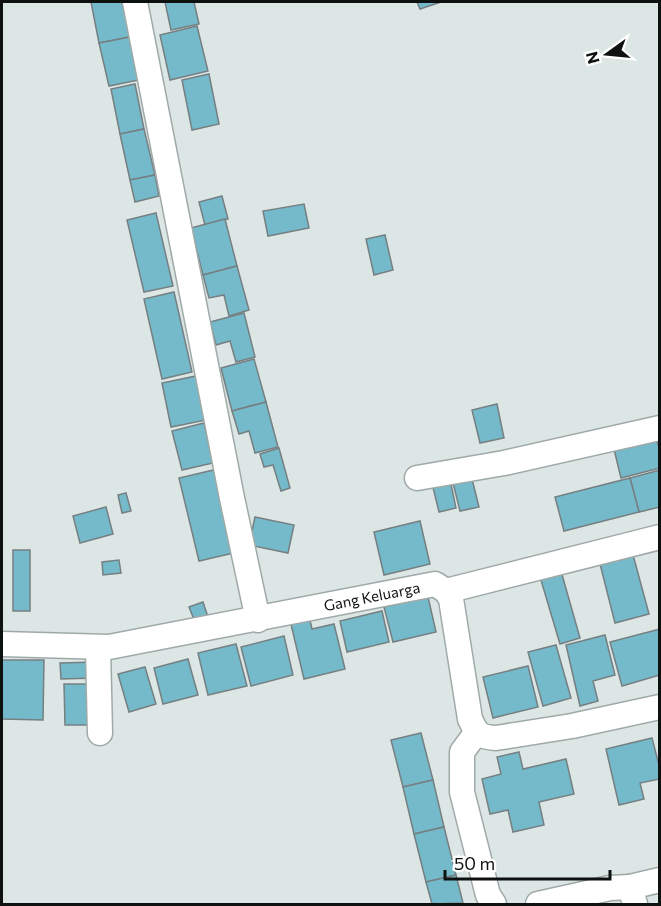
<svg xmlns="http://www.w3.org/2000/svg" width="661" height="906" font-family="Commissioner,sans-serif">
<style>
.building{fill:#74baca;stroke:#767f82;stroke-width:1.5}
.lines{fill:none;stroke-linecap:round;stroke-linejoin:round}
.minor-casing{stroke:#9faaa8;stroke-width:27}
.minor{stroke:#fff;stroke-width:24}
.labels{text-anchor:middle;stroke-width:5;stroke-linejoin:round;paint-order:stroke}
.street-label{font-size:15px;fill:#0d1110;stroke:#fff}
</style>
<rect width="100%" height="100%" fill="#dce7e5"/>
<g class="building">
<path d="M91,2h31l8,35 -31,6z"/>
<path d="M165,2h29l5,22 -28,6z"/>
<path d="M417,2h24l-21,7z"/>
<path d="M197,26l11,45 -38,9 -10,-45z"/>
<path d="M130,37l9,43 -30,6 -10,-43z"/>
<path d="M209,74l10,50 -27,6 -10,-50z"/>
<path d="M135,84l9,45 -24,5 -9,-45z"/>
<path d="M144,129l11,46 -25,5 -10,-46z"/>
<path d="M155,175l4,21 -24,6 -5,-22z"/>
<path d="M222,196l6,23 -23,6 -6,-23z"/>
<path d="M304,204l5,24 -41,8 -5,-25z"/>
<path d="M156,213l17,73 -29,6 -17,-72z"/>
<path d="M225,219l12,47 -34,9 -12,-47z"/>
<path d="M385,235l8,35 -19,5 -8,-36z"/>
<path d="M237,266l12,44 -20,6 -5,-21 -15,3 -6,-23z"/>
<path d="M174,292l18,80 -30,7 -18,-80z"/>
<path d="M244,313l11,44 -19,5 -6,-21 -14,4 -6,-23z"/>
<path d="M254,359l12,43 -34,9 -11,-43z"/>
<path d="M196,376l10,44 -35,7 -9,-44z"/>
<path d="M266,402l12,45 -23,6 -6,-22 -10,3 -7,-23z"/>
<path d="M497,404l7,34 -24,5 -8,-33z"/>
<path d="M204,423l9,40 -31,7 -10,-39z"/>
<path d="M654,430l6,21v17l-39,10 -9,-37z"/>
<path d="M279,448l11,40 -9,3 -8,-26 -9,2 -4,-13z"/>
<path d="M218,469l20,83 -39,9 -20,-83z"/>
<path d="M660,470v37l-21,5 -9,-34z"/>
<path d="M470,471l9,36 -19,4 -9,-36z"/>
<path d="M449,475l7,33 -17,4 -8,-33z"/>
<path d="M630,478l9,34 -75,19 -9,-34z"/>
<path d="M126,493l5,18 -9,2 -4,-18z"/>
<path d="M106,507l7,27 -33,9 -7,-27z"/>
<path d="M255,517l39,8 -6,28 -39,-8z"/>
<path d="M420,521l10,43 -46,11 -10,-43z"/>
<rect x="13" y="550" width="17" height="61"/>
<path d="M632,551l17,63 -34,9 -16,-63z"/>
<path d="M119,560l2,13 -18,2 -1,-13z"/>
<path d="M559,564l21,74 -20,6 -22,-74z"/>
<path d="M426,588l10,44 -43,10 -9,-35 29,-7z"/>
<path d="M203,602l5,15 -13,5 -6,-15z"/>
<path d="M382,611l7,31 -42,10 -7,-31z"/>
<path d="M309,616l3,13 22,-5 11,45 -41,10 -14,-59z"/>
<path d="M660,629v46l-38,11 -12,-44z"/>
<path d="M605,635l10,40 -22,6 5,20 -18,5 -14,-61z"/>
<path d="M284,636l9,39 -42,11 -10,-39z"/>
<path d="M236,644l11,42 -39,9 -10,-42z"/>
<path d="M556,645l15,53 -28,8 -15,-54z"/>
<path d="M188,659l10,36 -35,9 -9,-36z"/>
<path d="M2,660h42l-1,60 -41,-1z"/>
<path d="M96,662l1,16 -36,1 -1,-16z"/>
<path d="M528,666l10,41 -45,11 -10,-41z"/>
<path d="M145,667l11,37 -27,8 -11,-38z"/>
<path d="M64,684h32v41h-31z"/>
<path d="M421,733l12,47 -30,7 -12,-47z"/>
<path d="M652,738l8,31v10l-20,4 4,16 -25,6 -13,-56z"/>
<path d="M519,752l4,17 43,-10 8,35 -35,8 5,23 -31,7 -5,-22 -18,4 -8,-35 19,-5 -4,-17z"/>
<path d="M433,780l11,47 -30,7 -11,-47z"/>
<path d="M444,827l12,48 -30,7 -12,-48z"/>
<path d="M456,875l7,28 -31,1 -6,-22z"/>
</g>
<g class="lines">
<g class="minor-casing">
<g id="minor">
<path d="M135,2l97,496 26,122"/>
<path d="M417,478l87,-15 156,-35"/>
<path d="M446,591l214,-54"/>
<path d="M2,644l107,3 326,-63 11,7 5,8 19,120c7,15 9,18 26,19l76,-12 88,-19"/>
<path d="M98,648l2,85"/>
<path d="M476,733l-14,19v40l26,103 6,9"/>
<path d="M538,904l72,-16 20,-1"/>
<path d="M635,904l-5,-17 30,-7"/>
</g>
</g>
<use href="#minor" class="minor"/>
</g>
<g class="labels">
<g class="street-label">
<text transform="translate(372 597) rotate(-11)" y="5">Gang Keluarga</text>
</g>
</g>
<rect width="661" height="906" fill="none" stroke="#0d1110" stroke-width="6"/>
<g transform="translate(607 54) rotate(255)" stroke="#ffffff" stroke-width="4.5" paint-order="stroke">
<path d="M0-4.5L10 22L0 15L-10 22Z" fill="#0d1110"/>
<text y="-9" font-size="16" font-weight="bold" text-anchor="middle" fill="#0d1110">N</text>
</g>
<path d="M445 870v9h165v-9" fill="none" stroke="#0d1110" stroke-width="3"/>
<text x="454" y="870" font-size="18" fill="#0d1110" stroke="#ffffff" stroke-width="4.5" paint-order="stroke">50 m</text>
</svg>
